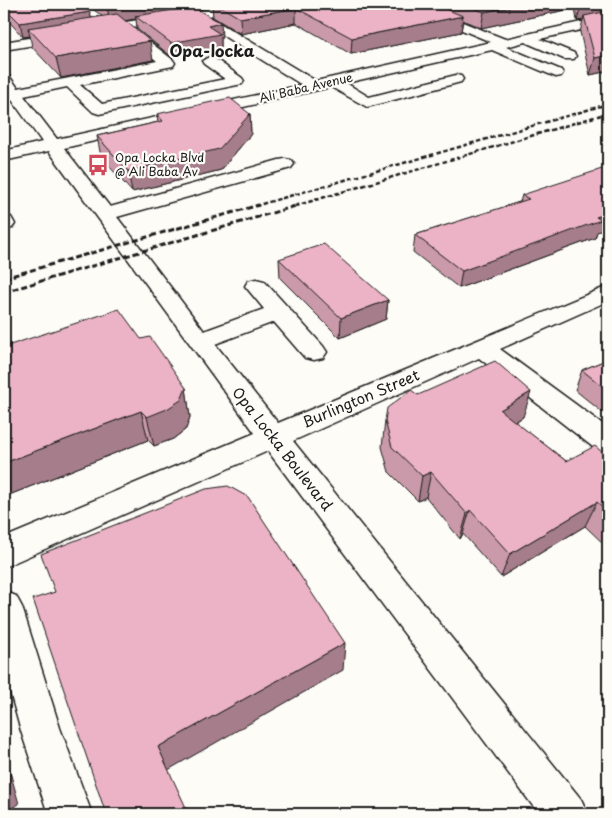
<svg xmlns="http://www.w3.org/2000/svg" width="612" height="818" font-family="'Playpen Sans',sans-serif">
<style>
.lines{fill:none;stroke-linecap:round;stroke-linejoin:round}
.minor-casing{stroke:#1c1c1c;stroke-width:3}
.minor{fill:#fdfcf7;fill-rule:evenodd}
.rail-far1{stroke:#1c1c1c;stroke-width:2.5;stroke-dasharray:4.5 2.5;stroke-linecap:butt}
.rail{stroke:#1c1c1c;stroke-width:3;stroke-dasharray:6 3;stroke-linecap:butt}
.wall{fill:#cb9aaa;stroke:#1c1c1c}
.shaded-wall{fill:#a57d8b;stroke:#1c1c1c}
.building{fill:#ecb3c6;stroke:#1c1c1c}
.labels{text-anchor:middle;stroke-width:4.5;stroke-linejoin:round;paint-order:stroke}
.far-street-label{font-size:12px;fill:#1c1c1c;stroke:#fdfcf7}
.far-poi-label{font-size:12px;fill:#1c1c1c;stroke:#fdfcf7;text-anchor:start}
.street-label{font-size:15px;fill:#1c1c1c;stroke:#fdfcf7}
.far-district-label{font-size:16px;font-weight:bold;fill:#1c1c1c;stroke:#fdfcf7}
</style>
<rect width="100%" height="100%" fill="#fdfcf7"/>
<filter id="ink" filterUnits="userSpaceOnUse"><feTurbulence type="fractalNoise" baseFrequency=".02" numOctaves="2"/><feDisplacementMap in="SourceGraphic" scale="10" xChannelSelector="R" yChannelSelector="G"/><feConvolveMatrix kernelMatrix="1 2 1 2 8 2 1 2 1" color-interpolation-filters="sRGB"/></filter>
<g filter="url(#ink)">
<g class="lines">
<g class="minor-casing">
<g id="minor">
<path d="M237,4h26l-6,3 -49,9 108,65 175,-39 -87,-36 -2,-2h15l88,35 103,-23v8l-68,15 34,14 2,3 -2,3h-10l-39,-17 -19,5 55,23 2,3 -2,3 -5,1 -64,-27 -146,33 23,14 87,-22 5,1 2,3 -2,3 -94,25 -36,-20 -267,61 46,59 169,-47 6,-1 6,1 3,4 -3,4 -174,49 87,114 60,-22 -19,-23 3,-5 8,-2 8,2 59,65 4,6 -4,6 -9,2 -9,-2 -31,-36 -59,22 63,79 330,-137v15l-108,48 108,79v26l-10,-3 -119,-93 -186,83 288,358 7,15h-49l-271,-363 -264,116v-29l251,-105 -206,-282 -45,10v-10l38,-9 -38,-53v-14l5,1 9,12 139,-27 -37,-30 -116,19v-8l183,-30 -2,-2 2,-2 4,-2 8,4zM195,18l107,67 -245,54 -33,-43 43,-9 26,25 6,2 143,-30 2,-3 -2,-3 -28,-20 -5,-1 -7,4 2,3 21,15 -123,25 -22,-19 93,-19 2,-3 -2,-3 -41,-32z"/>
<path d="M4,215l7,2 4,7 -3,4 -8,2z"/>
<path d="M4,591l12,5 6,11 38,121 32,86h-44l-28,-86 -16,-58z"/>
</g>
</g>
<use href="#minor" class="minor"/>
<g class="rail-far1">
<path d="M255,206l353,-102"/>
<path d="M295,206l313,-93"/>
</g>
<g class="rail">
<path d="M4,278l255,-73"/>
<path d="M4,292l295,-87"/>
</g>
</g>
<g class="wall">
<path d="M4,4l86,8 1,6 11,-2 -16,-12h522v67l-18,4 -10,-43 3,-12 -6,1 -2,-13 -94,20 -18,-8 -2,12 -110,22 -55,-31 -55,11 -28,-17 -1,-11 -13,2 -9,-4 -4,4 36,29h-1v11l-49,9 -35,-28 -1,-10 -11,1 28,40 -92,18 -29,-31 -2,-11 -7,1 -19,-21z"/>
<path d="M157,114h93l1,20 -30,36 -89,22 -31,-35 -4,-21 61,-14z"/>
<path d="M522,195l75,37 -2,6 -136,50 -46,-36 2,-17 105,-33z"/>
<path d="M279,259l109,41 -2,19 -46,19 -60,-60z"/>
<path d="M141,339l45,49 4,29 -4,12 -13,10 -19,7 -6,-6 -144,57z"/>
<path d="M608,359v58l-33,-27 7,-20z"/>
<path d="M418,395l105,22 -8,5 51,39 42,-4v91l-23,-22 -84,51 -38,-43 -3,5 -34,-42 -8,4 -29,-29 -7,-25 3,-26z"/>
</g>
<g class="shaded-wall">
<path d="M130,4h60l-7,7 -48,5 1,3 -26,4 -3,-16z"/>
<path d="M199,4h13v2l-13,2z"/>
<path d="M525,4h51l-1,4 -94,20 3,-16z"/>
<path d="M590,4h18v11l-24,1 -1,4 -6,1 4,-16z"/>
<path d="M296,8v15l-55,11 -1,-16z"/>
<path d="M90,12l3,14 -65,2 2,8 -7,1 -3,-14z"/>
<path d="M463,16l-2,16 -110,22 1,-16z"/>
<path d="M221,23l1,14h-1v11l-49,9 -1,-14 37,-17z"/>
<path d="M150,41l3,19 -92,18 -5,-20z"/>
<path d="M608,55v16l-18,4 5,-17z"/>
<path d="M250,114l1,20 -30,36 -89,22 -4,-21z"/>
<path d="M608,213v15l-11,4 -2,6 -136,50 3,-17z"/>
<path d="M388,300l-2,19 -46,19 1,-20z"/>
<path d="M186,388l4,29 -4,12 -13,10 -19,7 -7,-29z"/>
<path d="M531,392l-8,25 -31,18 8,-25z"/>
<path d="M141,411l7,29 -144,57v-34z"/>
<path d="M431,472l-5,25 -8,4 4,-25z"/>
<path d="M597,502l-12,24 -84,51 9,-23z"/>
<path d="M470,510l-7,24 -3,5 7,-25z"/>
<path d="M345,643l-2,27 -175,100 -10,-23z"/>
<path d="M4,750l15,54 -15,8z"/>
</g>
<g class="building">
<path d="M4,4h76l10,8 -70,11 -16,-16z"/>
<path d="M102,4h28l-23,3z"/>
<path d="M216,4h217l30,12 -111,22 -56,-30 -56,10z"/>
<path d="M463,4h62l-41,8z"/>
<path d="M193,7l28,16 -13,3 12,8 -49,9 -36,-27z"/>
<path d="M608,11v44l-13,3 -11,-42z"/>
<path d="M117,14l33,27 -94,17 -28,-30z"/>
<path d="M230,98l20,16 -31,35 -91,22 -31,-35 66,-15 -6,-7z"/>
<path d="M608,167v46l-12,4 5,3 -139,51 -47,-36 114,-36 -7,-4z"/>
<path d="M324,244l64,56 -47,18 -62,-59z"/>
<path d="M119,309l22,30 9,-2 36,51 -5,12 -14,9 -20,8 -6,-6 -137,52v-116z"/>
<path d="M608,359v32l-26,-21z"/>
<path d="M495,361l36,31 -31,18 66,51 29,-15 13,11v55l-11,-10 -87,52 -40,-44 -3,4 -36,-42 -9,4 -30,-29 -7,-26 2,-13 24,-18 7,5z"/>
<path d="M228,486l20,11 97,146 -187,104 31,67h-83l-73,-215 22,-7 -14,-38 165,-65z"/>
</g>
</g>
<defs>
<g id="bus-bare" transform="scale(1.725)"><path d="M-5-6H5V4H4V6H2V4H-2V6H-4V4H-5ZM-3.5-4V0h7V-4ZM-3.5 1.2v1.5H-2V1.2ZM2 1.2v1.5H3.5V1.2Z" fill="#d1495b" stroke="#fdfcf7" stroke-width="2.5" paint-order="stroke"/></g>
</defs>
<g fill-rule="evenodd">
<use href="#bus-bare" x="98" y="165"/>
</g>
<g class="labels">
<g class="far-street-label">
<text transform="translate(306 88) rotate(-13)" y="4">Ali Baba Avenue</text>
</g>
<g class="far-poi-label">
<text x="115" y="162">Opa Locka Blvd<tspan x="115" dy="14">@ Ali Baba Av</tspan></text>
</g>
<g class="street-label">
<text transform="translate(361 399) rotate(-23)" y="5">Burlington Street</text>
<text transform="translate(282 449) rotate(52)" y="5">Opa Locka Boulevard</text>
</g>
<g class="far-district-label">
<text x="212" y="57">Opa-locka</text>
</g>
</g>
<rect width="612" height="818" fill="none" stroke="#fdfcf7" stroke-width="20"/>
<rect x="10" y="10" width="592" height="798" fill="none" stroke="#1c1c1c" stroke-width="2" filter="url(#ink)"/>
</svg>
